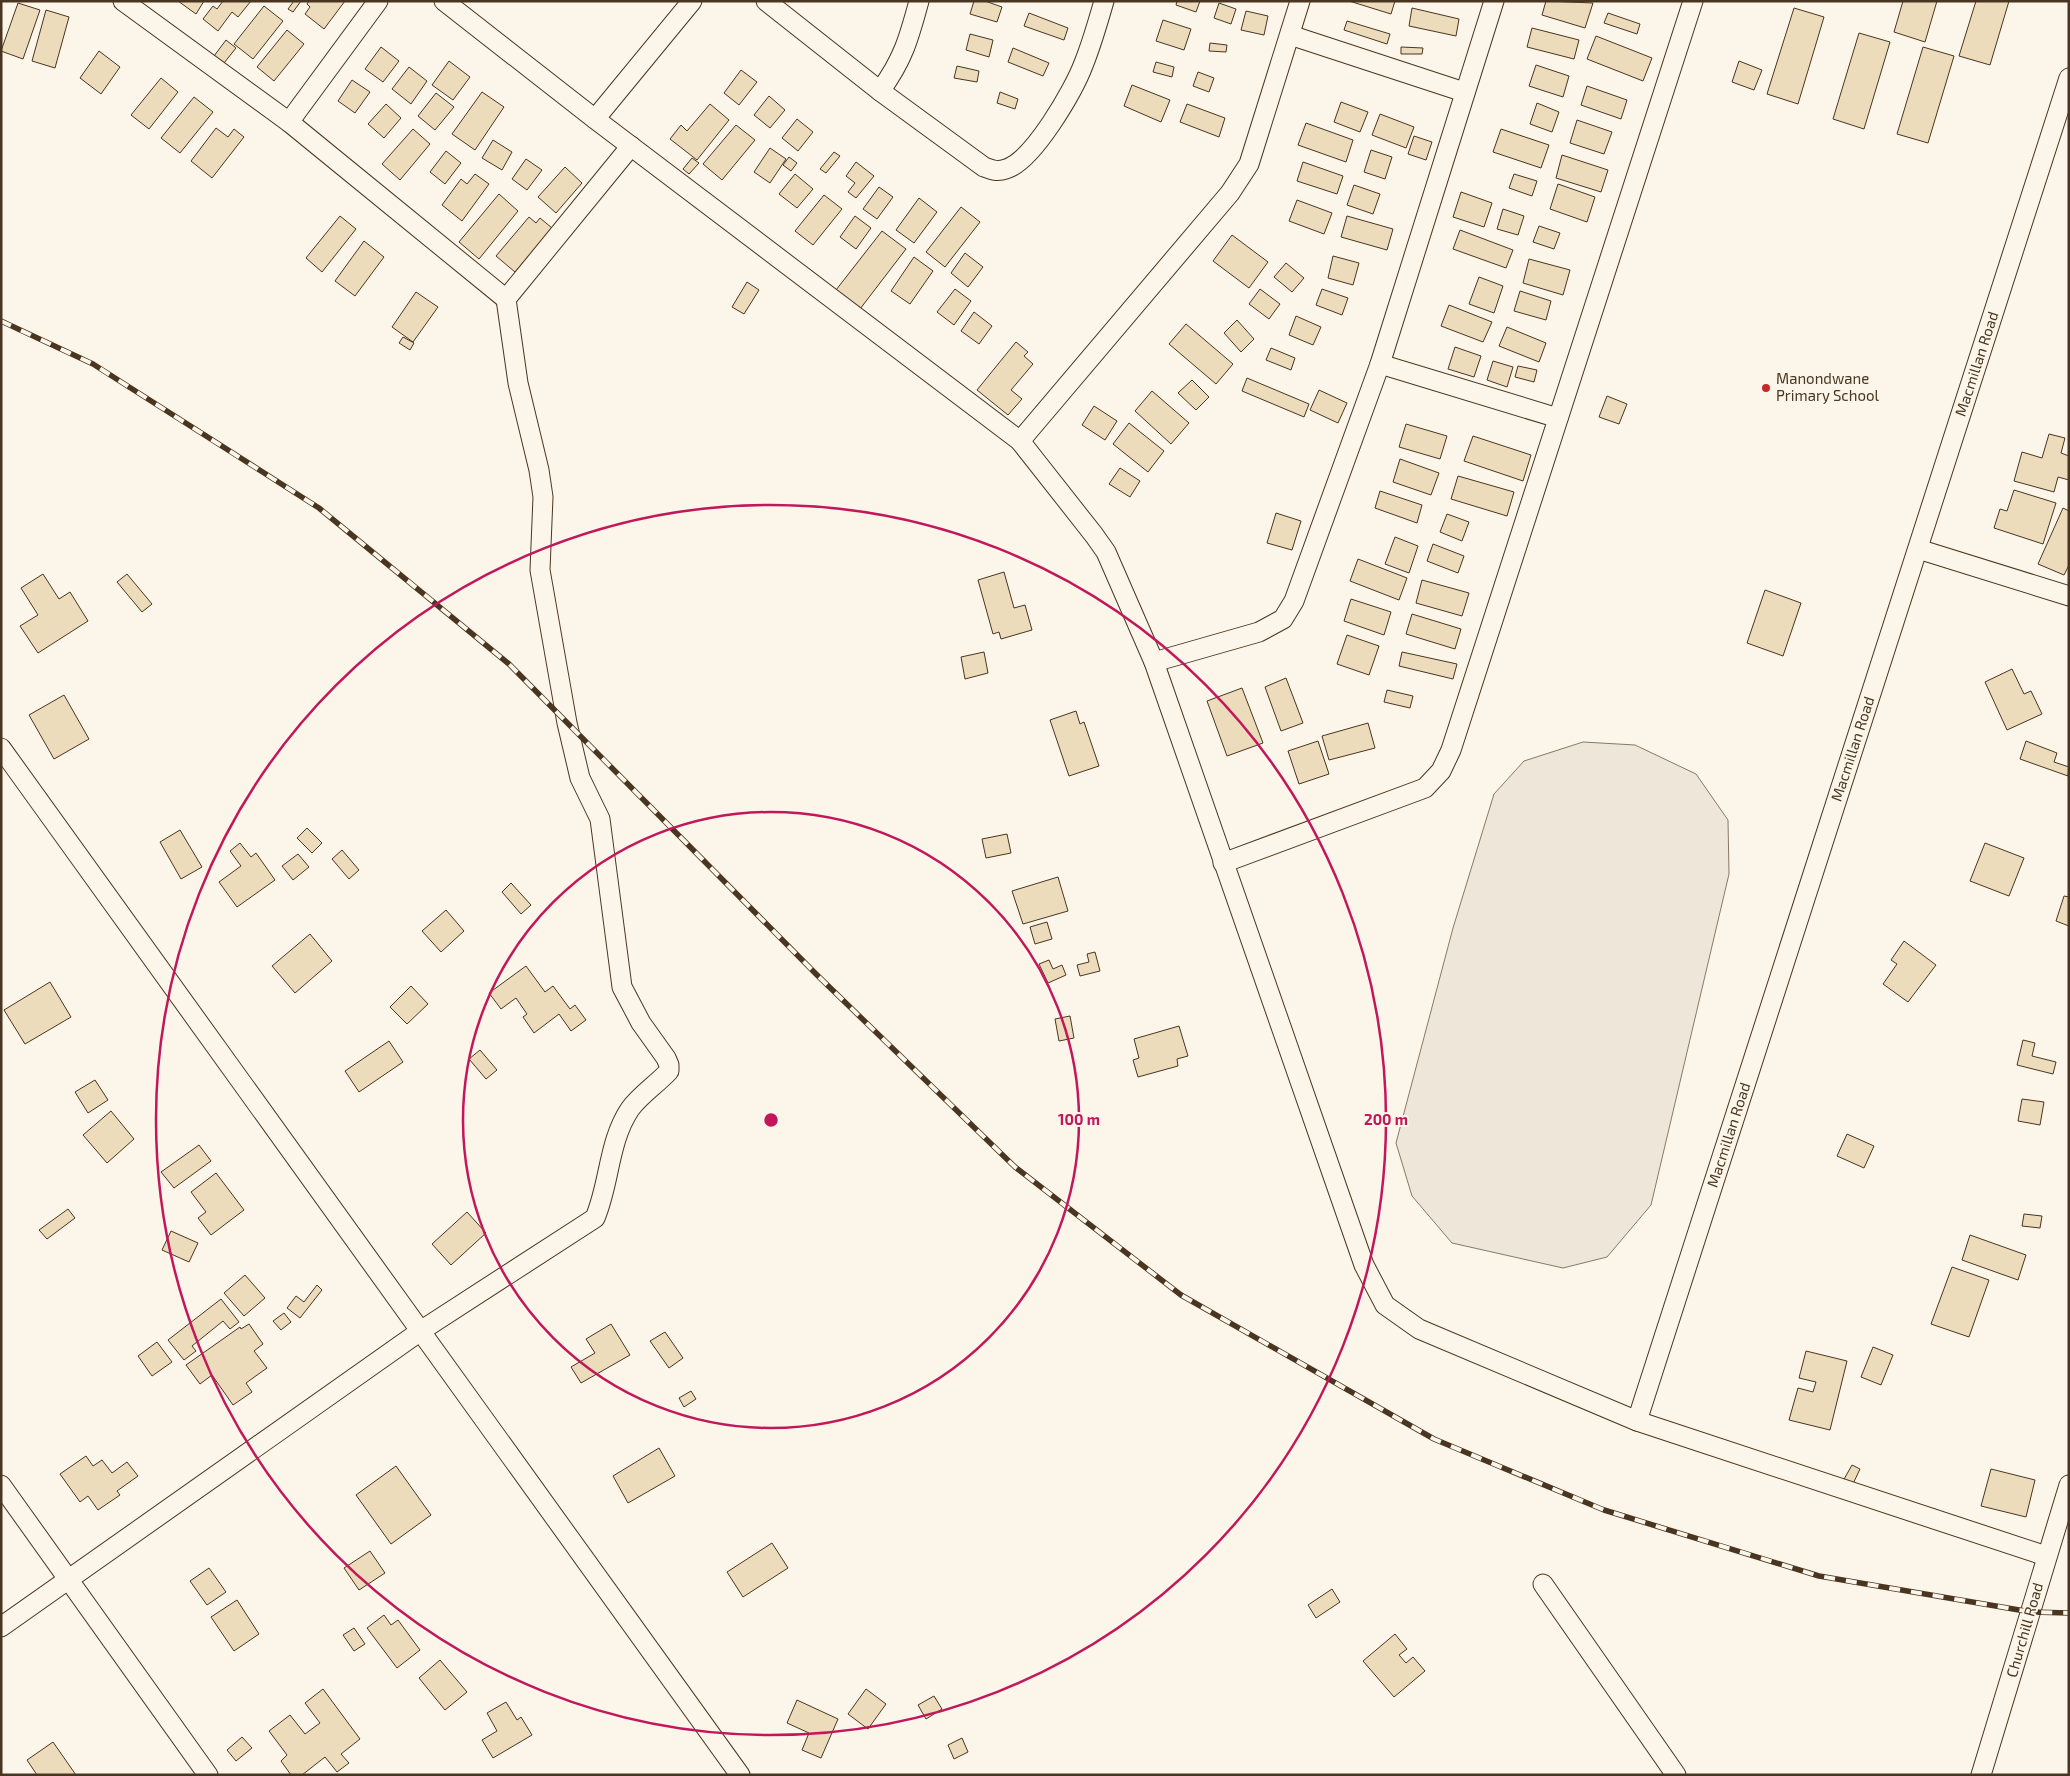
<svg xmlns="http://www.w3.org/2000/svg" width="2070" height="1776" font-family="'Exo 2',sans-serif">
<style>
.green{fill:#ede6d9;stroke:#887966}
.building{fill:#ecdcbc;stroke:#4a3520}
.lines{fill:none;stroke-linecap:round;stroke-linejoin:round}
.street-casing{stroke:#4a3520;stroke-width:21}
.street{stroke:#fbf6e9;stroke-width:19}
.rail-casing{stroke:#4a3520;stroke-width:5.5}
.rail{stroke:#fbf6e9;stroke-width:4;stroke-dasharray:11;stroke-linecap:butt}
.ring{fill:none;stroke:#c2185b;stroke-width:2.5}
.poi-dot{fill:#c62828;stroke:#fbf6e9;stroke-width:2}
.labels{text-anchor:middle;stroke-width:4;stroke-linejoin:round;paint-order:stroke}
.street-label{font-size:15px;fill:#4a3520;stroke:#fbf6e9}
.poi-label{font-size:15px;fill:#4a3520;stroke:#fbf6e9;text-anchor:start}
.centre{fill:#c2185b;stroke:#fbf6e9;stroke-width:2.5}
.ring-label{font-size:15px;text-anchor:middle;font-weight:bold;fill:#c2185b;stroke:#fbf6e9;stroke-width:4;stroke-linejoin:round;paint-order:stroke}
</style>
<rect width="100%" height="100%" fill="#fbf6e9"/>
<path class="green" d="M1583,742l52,3 61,29 32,46 1,54 -78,331 -44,52 -44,11 -111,-25 -40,-47 -16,-53 57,-215 41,-134 30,-33z"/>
<g class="building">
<path d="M178,1h26l-8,13z"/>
<path d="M223,1h28l-13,16 -6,-5 -14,19 -15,-12 10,-13 4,3z"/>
<path d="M294,1h7l-8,11 -5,-3z"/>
<path d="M309,1h36l-21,28 -19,-15 5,-7 -3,-3z"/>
<path d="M974,1h11l17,6 -5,15 -27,-8z"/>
<path d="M1177,1h23l-4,11 -20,-7z"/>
<path d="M1349,1h46l-4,13z"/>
<path d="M1546,1l47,2 -8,25 -43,-13z"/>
<path d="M1903,1h34l-12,41 -31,-10z"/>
<path d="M1976,1h33l-19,64 -31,-9z"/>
<path d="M18,3l22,7 -17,49 -22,-8z"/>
<path d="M1219,3l17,6 -5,15 -17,-6z"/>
<path d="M264,6l19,15 -30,38 -19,-15z"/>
<path d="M1412,8l47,11 -3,17 -47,-10z"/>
<path d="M1794,8l30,9 -26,87 -31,-10z"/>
<path d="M46,10l23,7 -14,51 -23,-7z"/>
<path d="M1246,11l22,5 -4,19 -23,-5z"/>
<path d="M1029,13l39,15 -4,12 -40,-14z"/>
<path d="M1608,13l32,11 -3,10 -33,-11z"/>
<path d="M1163,20l28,9 -7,21 -28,-9z"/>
<path d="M1347,21l43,13 -3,10 -43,-14z"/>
<path d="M1532,28l47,12 -5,19 -47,-12z"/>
<path d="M287,30l17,14 -30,37 -17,-14z"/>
<path d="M1859,33l31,9 -26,87 -31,-10z"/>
<path d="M970,34l23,6 -4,17 -23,-7z"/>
<path d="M1596,36l56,22 -9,23 -56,-22z"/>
<path d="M226,40l10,8 -12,15 -10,-7z"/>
<path d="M1210,43l17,2 -1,7 -17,-1z"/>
<path d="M381,47l18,14 -16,21 -18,-13z"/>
<path d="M1401,47l22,1 -1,6h-21z"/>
<path d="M1923,47l31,9 -26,87 -31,-9z"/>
<path d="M1013,48l36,15 -6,13 -35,-14z"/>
<path d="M99,51l21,16 -19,27 -21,-16z"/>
<path d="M449,61l21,16 -17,23 -21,-15z"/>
<path d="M1739,61l23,9 -8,20 -22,-8z"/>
<path d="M1156,62l18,5 -2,10 -19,-5z"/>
<path d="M1536,65l33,11 -6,21 -34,-11z"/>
<path d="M957,66l22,5 -2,11 -23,-4z"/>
<path d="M409,67l18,14 -16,23 -19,-15z"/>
<path d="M741,70l16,12 -18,23 -15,-12z"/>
<path d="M1198,72l16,6 -5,14 -16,-6z"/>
<path d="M161,78l17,14 -29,37 -18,-14z"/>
<path d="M352,80l18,12 -15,21 -17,-12z"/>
<path d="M1132,85l38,15 -9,22 -37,-16z"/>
<path d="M1587,86l40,14 -6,19 -40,-14z"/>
<path d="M482,92l22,15 -29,43 -23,-16z"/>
<path d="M1000,92l18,7 -3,10 -18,-6z"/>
<path d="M436,93l18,14 -19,23 -17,-14z"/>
<path d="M769,96l16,14 -15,18 -16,-13z"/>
<path d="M194,97l19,15 -33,41 -19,-15z"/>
<path d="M1341,102l27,10 -8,20 -26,-10z"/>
<path d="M1537,103l22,9 -7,20 -22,-8z"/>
<path d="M386,104l15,14 -17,20 -16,-14z"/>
<path d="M710,104l19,16 -32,40 -27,-21 11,-14 6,6z"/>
<path d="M1187,104l38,14 -6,19 -39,-15z"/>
<path d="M1380,114l34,13 -8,21 -34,-13z"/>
<path d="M797,119l16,13 -15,19 -16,-13z"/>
<path d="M1577,120l35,12 -8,22 -34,-11z"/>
<path d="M1306,123l47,17 -7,22 -48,-17z"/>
<path d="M736,125l19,15 -33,40 -19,-16z"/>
<path d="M216,128l12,9 6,-8 10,8 -32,41 -21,-17z"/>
<path d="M413,129l17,15 -30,36 -18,-16z"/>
<path d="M1501,129l48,16 -8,23 -48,-16z"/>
<path d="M1414,136l18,6 -6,18 -18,-6z"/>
<path d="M493,140l19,12 -10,18 -20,-12z"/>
<path d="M770,148l16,11 -16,24 -16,-11z"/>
<path d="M1371,150l21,7 -7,22 -21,-7z"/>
<path d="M446,151l15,12 -16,21 -15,-12z"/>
<path d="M834,152l6,4 -14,17 -6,-4z"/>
<path d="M1562,155l46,15 -7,22 -45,-14z"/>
<path d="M789,157l8,6 -6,8 -8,-6z"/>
<path d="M692,158l7,5 -10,11 -6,-5z"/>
<path d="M526,159l16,11 -15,20 -15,-11z"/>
<path d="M856,162l18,14 -18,22 -8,-6 7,-9 -9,-7z"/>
<path d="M1303,162l40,14 -6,18 -40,-13z"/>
<path d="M565,167l17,16 -26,30 -18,-16z"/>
<path d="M475,174l14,10 -27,37 -20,-16 19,-26 6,5z"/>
<path d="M795,174l18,15 -16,19 -18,-14z"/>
<path d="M1514,174l23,7 -5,15 -23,-8z"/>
<path d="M1558,184l37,13 -8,25 -37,-13z"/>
<path d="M1354,185l26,9 -7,20 -26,-9z"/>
<path d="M879,187l14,10 -16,22 -14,-10z"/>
<path d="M1461,192l31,11 -8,24 -31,-10z"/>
<path d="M499,194l19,17 -39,48 -20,-17z"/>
<path d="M824,195l18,14 -29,36 -18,-14z"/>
<path d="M919,198l18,14 -23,31 -18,-13z"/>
<path d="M1297,200l35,13 -8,21 -35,-13z"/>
<path d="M961,207l19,15 -35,45 -19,-15z"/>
<path d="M1503,209l21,7 -6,19 -21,-6z"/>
<path d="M340,216l16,13 -34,43 -16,-14z"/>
<path d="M855,216l16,12 -15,21 -16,-12z"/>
<path d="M1347,216l46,13 -6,21 -46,-13z"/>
<path d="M529,217l7,6 4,-5 12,10 -37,44 -19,-16z"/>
<path d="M1539,226l21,7 -6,16 -21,-7z"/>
<path d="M1460,230l53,20 -7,18 -53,-19z"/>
<path d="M882,231l24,18 -46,60 -24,-19z"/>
<path d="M1232,235l36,27 -19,26 -36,-27z"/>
<path d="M364,241l20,16 -29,39 -20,-15z"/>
<path d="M965,253l18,14 -15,20 -17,-14z"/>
<path d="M1333,256l26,7 -6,22 -25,-7z"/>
<path d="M914,257l19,14 -23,33 -19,-13z"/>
<path d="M1529,259l41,11 -7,25 -40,-12z"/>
<path d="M1286,263l18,15 -12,14 -18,-15z"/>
<path d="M1479,277l24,9 -9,27 -25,-9z"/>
<path d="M747,282l12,8 -15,24 -12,-7z"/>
<path d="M955,289l16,12 -17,24 -17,-13z"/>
<path d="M1260,289l20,15 -11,15 -20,-15z"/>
<path d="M1322,289l26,9 -6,17 -26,-10z"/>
<path d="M1520,291l31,10 -5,19 -32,-9z"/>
<path d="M416,292l22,15 -25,35 -21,-15z"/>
<path d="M1449,305l43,17 -9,20 -42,-16z"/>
<path d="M974,312l18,14 -13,18 -18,-13z"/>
<path d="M1296,316l25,11 -8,18 -24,-10z"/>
<path d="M1237,320l17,19 -13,13 -17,-19z"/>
<path d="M1186,324l47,40 -17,20 -47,-40z"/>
<path d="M1507,327l39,16 -7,19 -40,-16z"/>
<path d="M403,337l11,6 -4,7 -11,-7z"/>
<path d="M1016,342l12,10 -4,4 9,8 -22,26 11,9 -14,16 -31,-25z"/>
<path d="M1455,347l26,9 -7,21 -26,-8z"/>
<path d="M1271,348l24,10 -4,12 -25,-10z"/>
<path d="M1493,361l20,6 -6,20 -20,-7z"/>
<path d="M1518,366l19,4 -3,12 -19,-5z"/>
<path d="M1247,378l62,26 -5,13 -62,-26z"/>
<path d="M1192,380l17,17 -13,13 -18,-17z"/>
<path d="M1319,390l28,13 -9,20 -28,-13z"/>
<path d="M1152,391l37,32 -18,21 -36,-33z"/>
<path d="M1607,396l20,8 -8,20 -20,-7z"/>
<path d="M1094,406l23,15 -12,19 -23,-15z"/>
<path d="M1129,423l35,28 -16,21 -35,-28z"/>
<path d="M1406,424l41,12 -7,23 -41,-12z"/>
<path d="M2049,434l16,4 -4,15 8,3v24l-11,-3 -4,15 -40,-11 8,-29 20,6z"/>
<path d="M1473,436l58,19 -8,26 -59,-20z"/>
<path d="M1400,459l39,14 -8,22 -38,-13z"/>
<path d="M1120,468l20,13 -10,16 -21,-13z"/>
<path d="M1458,476l56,16 -7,24 -56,-17z"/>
<path d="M2014,490l42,13 -13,41 -49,-16 6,-19 7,2z"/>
<path d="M1380,491l42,14 -5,18 -42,-15z"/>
<path d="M2063,508l6,3v54l-5,10 -26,-11z"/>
<path d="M1276,513l25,8 -9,29 -25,-7z"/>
<path d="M1447,514l22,8 -7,19 -22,-9z"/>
<path d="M1395,537l23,9 -9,27 -24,-9z"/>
<path d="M1433,544l31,12 -6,17 -31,-12z"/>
<path d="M1358,559l49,19 -8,22 -49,-19z"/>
<path d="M1004,572l10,36 11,-3 7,25 -31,9 -2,-7 -6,2 -15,-54z"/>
<path d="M43,574l16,25 11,-7 18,29 -50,32 -18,-27 18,-11 -17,-27z"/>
<path d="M127,574l25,30 -10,8 -25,-30z"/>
<path d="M1422,580l47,13 -7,23 -46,-13z"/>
<path d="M1765,590l36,13 -18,53 -36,-13z"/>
<path d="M1351,599l40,13 -7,23 -40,-14z"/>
<path d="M1412,614l49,15 -6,20 -49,-15z"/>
<path d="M1347,635l32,11 -10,29 -32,-11z"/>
<path d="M984,652l4,21 -23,6 -4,-22z"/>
<path d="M1402,652l55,12 -4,15 -54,-13z"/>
<path d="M2012,669l12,25 7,-3 11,23 -35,16 -22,-48z"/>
<path d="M1286,678l17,45 -22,8 -16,-44z"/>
<path d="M1242,688l21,55 -36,13 -20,-55z"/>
<path d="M1387,690l26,6 -3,12 -26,-6z"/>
<path d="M64,695l25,44 -35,20 -25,-44z"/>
<path d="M1076,711l4,13 4,-2 15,44 -30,10 -19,-56z"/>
<path d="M1368,723l7,25 -46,12 -7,-24z"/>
<path d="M1318,741l11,33 -30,10 -11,-33z"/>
<path d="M2026,741l31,12 -3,9 15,5 -1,9 -48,-17z"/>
<path d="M307,828l15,15 -10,10 -15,-15z"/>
<path d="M180,830l22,37 -21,12 -21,-37z"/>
<path d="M1007,834l4,19 -25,5 -4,-19z"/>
<path d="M240,843l11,14 5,-4 19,27 -38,27 -18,-25 22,-16 -11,-15z"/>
<path d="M1985,843l39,15 -15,38 -39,-15z"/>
<path d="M342,850l17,20 -10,9 -17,-20z"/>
<path d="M298,854l11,13 -16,13 -11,-14z"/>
<path d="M1058,877l10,34 -45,13 -11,-33z"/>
<path d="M511,883l20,22 -10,9 -19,-22z"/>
<path d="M2064,896l5,1v29l-13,-5z"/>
<path d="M446,910l18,21 -23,21 -19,-21z"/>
<path d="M1047,922l5,17 -17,5 -5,-17z"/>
<path d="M310,934l22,27 -37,32 -23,-27z"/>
<path d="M1904,941l32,24 -28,37 -25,-18 14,-20 -6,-4z"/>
<path d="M1095,952l5,19 -20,5 -3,-11 12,-3 -2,-8z"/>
<path d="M1049,960l4,9 9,-4 4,10 -18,8 -9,-19z"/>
<path d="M526,966l19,26 8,-6 17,23 5,-4 11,15 -15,11 -12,-17 -25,19 -11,-16 4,-3 -11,-16 -15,11 -12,-16z"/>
<path d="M50,982l21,35 -46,27 -21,-34z"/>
<path d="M411,986l17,18 -21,20 -17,-17z"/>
<path d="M1070,1016l4,22 -15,3 -4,-22z"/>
<path d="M1179,1026l9,30 -11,3 1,7 -40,11 -5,-17 6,-2 -5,-19z"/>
<path d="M2023,1040l12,3 -3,13 24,6 -3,12 -36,-9z"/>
<path d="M389,1041l14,21 -44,30 -14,-21z"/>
<path d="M480,1050l17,20 -11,9 -17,-20z"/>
<path d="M95,1080l13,20 -20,13 -13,-21z"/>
<path d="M2022,1099l22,3 -4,23 -22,-4z"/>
<path d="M111,1111l23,28 -27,24 -24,-28z"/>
<path d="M1847,1134l27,12 -10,22 -27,-12z"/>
<path d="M199,1145l12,16 -37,27 -13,-16z"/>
<path d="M216,1173l28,37 -33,25 -13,-17 8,-6 -15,-20z"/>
<path d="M68,1209l7,9 -28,21 -8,-9z"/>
<path d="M467,1212l19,21 -35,32 -19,-21z"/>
<path d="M2024,1214l18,2 -2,12 -18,-2z"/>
<path d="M171,1231l27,12 -9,19 -27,-12z"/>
<path d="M1970,1235l56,20 -8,25 -56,-20z"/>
<path d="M1952,1267l37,13 -20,57 -38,-13z"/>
<path d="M245,1275l20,23 -21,18 -20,-23z"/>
<path d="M317,1285l5,5 -22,28 -13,-10 9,-12 8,6z"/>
<path d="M221,1299l18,23 -9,7 -7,-8 -31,25 4,5 -12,9 -16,-20z"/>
<path d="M284,1313l7,9 -10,8 -8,-9z"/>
<path d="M249,1324l14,20 -9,7 13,17 -21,15 6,9 -19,13 -21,-30 -12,9 -14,-19 54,-38 1,2z"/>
<path d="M611,1324l19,31 -49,28 -10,-16 24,-14 -9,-14z"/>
<path d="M665,1332l18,26 -14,10 -19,-27z"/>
<path d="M157,1342l15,20 -20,14 -14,-20z"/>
<path d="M1873,1347l20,8 -12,30 -20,-8z"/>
<path d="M1806,1351l41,10 -17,69 -41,-10 9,-32 15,4 3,-10 -17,-4z"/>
<path d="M691,1391l5,8 -12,8 -5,-9z"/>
<path d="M659,1448l16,28 -47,27 -15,-27z"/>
<path d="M86,1456l7,10 9,-6 10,13 15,-11 11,14 -21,15 3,4 -22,15 -10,-14 -8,6 -20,-28z"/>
<path d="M1852,1465l8,4 -8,17 -9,-5z"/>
<path d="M396,1466l35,49 -40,29 -35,-49z"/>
<path d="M1991,1469l44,11 -9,37 -45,-11z"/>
<path d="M772,1543l16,25 -45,29 -16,-25z"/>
<path d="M370,1551l15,22 -26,17 -15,-22z"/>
<path d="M209,1568l17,24 -19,13 -17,-24z"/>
<path d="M1332,1589l8,13 -24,16 -8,-13z"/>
<path d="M237,1600l22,34 -25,17 -23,-34z"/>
<path d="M384,1615l7,10 7,-5 22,30 -23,18 -30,-40z"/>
<path d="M354,1628l11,16 -11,7 -11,-16z"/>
<path d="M1395,1634l12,15 -8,6 7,8 7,-6 12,14 -31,26 -31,-36z"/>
<path d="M440,1660l27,32 -22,18 -26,-32z"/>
<path d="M323,1689l37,50 -19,15 8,9 -12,9 -12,-15 -23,18h-11l-10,-14 6,-6 -18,-24 21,-16 15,19 15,-11 -15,-20z"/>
<path d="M866,1689l20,15 -18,25 -20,-15z"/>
<path d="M934,1696l8,13 -16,10 -8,-14z"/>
<path d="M797,1700l41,19 -17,39 -19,-8 7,-17 -22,-10z"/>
<path d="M506,1702l11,18 4,-3 11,18 -39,23 -11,-18 15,-9 -10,-18z"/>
<path d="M242,1737l10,11 -16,13 -9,-11z"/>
<path d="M962,1738l6,14 -14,7 -6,-14z"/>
<path d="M53,1742l23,33h-39l-10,-15z"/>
</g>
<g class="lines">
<g class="street-casing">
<g id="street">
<path d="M123,1l166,121 217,177 125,-153"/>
<path d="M444,1l151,118 425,322 74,94 12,17 48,110 210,603 21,40 34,24 218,92 409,135"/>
<path d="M766,1l114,90 104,76c8,3 13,5 22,2 27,-8 68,-79 78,-106 8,-20 14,-41 20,-62"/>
<path d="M1290,35l174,57"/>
<path d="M880,91c23,-31 29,-53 39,-90"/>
<path d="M595,119l97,-118"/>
<path d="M289,122l89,-121"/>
<path d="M1380,364l178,54"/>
<path d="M1020,441l210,-248 19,-29 51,-163"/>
<path d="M1918,549l151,47"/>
<path d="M1154,662l105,-30 24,-13 11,-18 86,-237 114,-363"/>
<path d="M1,748l739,1027"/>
<path d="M1223,863l202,-75 16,-17 10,-21 242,-749"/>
<path d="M1637,1421l432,-1343"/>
<path d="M1,1485l207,290"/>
<path d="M1543,1584l133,191"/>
<path d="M1,1627l421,-297 173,-112c15,-35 13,-76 35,-109 10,-14 27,-25 39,-38v-6l-3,-7 -25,-35 -19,-36 -22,-168 -20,-41 -13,-55 -27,-153 3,-73 -4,-27 -21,-87 -12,-84"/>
<path d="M1981,1775l88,-290"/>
</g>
</g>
<use href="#street" class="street"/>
<g class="rail-casing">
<path id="rail" d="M1,321l92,43 226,144 190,156 308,311 198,192 166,128 253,144 170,71 215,66 212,36 38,1"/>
</g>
<use href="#rail" class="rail"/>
</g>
<g class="ring">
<circle cx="771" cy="1120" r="308"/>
<circle cx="771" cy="1120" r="615"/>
</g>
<circle class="poi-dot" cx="1766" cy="388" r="5"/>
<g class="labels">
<g class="street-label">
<text transform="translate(1977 364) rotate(-72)" y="5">Macmillan Road</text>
<text transform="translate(1853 749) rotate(-72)" y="5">Macmillan Road</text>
<text transform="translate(1729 1135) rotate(-72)" y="5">Macmillan Road</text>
<text transform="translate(2025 1630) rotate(-74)" y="5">Churchill Road</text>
</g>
<g class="poi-label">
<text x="1776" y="384">Manondwane<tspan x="1776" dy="17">Primary School</tspan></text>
</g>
</g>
<circle cx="771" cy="1120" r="8" class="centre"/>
<g class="ring-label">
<text x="1079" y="1125">100 m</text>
<text x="1386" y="1125">200 m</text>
</g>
<rect width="2070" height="1776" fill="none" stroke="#4a3520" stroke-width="5"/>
</svg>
